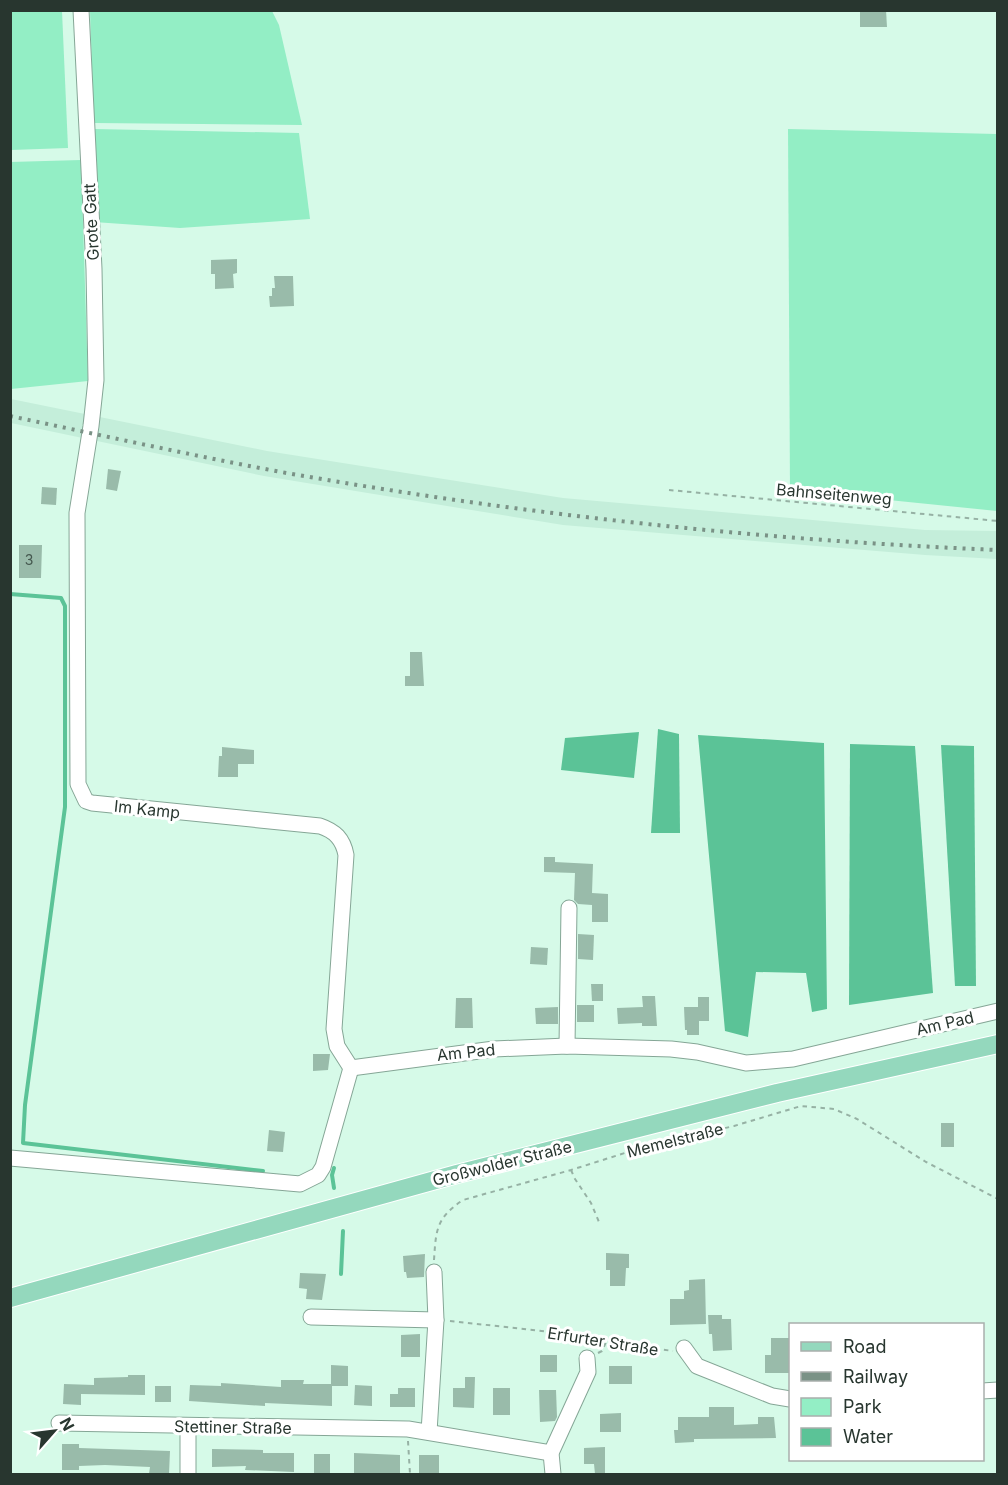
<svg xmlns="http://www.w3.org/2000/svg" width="1008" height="1485" font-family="Inter,sans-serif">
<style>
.built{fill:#c4eeda}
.green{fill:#93eec5}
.water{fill:#5bc397}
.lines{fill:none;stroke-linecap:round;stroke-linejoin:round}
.stream{stroke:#5bc397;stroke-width:4}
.building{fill:#9ba}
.minor-casing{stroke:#85a696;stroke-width:17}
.major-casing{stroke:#fff;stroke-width:20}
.path{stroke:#96b1a4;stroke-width:2;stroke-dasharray:4.5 4.5;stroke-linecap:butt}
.minor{stroke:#fff;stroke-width:15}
.major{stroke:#94d8bd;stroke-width:18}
.rail{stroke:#7a9286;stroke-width:4;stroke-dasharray:3 6;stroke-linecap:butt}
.labels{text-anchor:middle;stroke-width:6;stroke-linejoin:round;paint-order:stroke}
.number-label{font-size:14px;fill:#44574e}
.street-label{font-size:16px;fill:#28362f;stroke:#fff}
</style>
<rect width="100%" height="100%" fill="#d6fae8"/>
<path class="built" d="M11,399l256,52 296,47 362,32 72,1v28l-72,-4 -362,-30 -299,-49 -253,-53z"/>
<g class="green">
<path d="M10,11h52l6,137 -57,2z"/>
<path d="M90,11h182l7,14 23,100 -208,-2z"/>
<path d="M94,129l205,4 11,86 -130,9 -86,-6z"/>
<path d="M788,129l209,5v377l-207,-21z"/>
<path d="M81,160l7,221 -77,8 -1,-227z"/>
</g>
<g class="water">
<path d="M658,729l21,5 1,99h-29z"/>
<path d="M639,732l-5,46 -73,-8 4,-32z"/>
<path d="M698,735l126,8 3,266 -15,3 -6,-39 -50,-1 -8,65 -23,-6z"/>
<path d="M850,744l65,2 18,247 -84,12z"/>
<path d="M941,745l33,1 2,240h-21z"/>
</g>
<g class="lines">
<g class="stream">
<path d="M10,594l51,4 4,8v201l-40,298 -2,38 240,28"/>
<path d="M334,1168l-2,7 2,13"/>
<path d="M341,1274l2,-43"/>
</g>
</g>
<g class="building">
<path d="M860,10h26l1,17h-27z"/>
<path d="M237,259v14l-4,1 1,14 -19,1v-15h-4v-14z"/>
<path d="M274,276h19l1,30 -24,1 -1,-11h3v-8h3z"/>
<path d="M108,469l13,2 -4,20 -11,-2z"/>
<path d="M42,487l15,1 -1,17 -15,-1z"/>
<path d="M19,545h23l-1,33h-22z"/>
<path d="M410,652h12l2,34h-19v-10h5z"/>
<path d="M222,747l32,3v14h-16v13h-20l1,-21h3z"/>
<path d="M544,857h11v5l38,2 -1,29 16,1v28h-16v-17l-14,-1 -4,-4 1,-27 -31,-1z"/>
<path d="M578,934l16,1 -1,25 -15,-1z"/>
<path d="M531,947l17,1 -1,17 -17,-1z"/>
<path d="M591,984h12v17h-11z"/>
<path d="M642,996h13l2,30h-15v-3l-24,1 -1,-16 26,-1z"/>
<path d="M698,997h11v24h-10v14h-12v-5h-2l-1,-23h14z"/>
<path d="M456,998h16l1,30h-18z"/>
<rect x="577" y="1005" width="17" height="17"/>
<path d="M558,1007v17h-22l-1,-16z"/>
<path d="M313,1054h17l-2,16 -15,1z"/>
<rect x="941" y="1123" width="13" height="24"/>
<path d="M269,1130l16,2 -2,20 -16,-1z"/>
<path d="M606,1253l23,1v14h-3l-1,18h-15v-16h-4z"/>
<path d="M425,1254l-1,23 -17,1 -1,-6h-2l-1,-16z"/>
<path d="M300,1273l26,1 -4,26 -16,-1 1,-10 -8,-1z"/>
<path d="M705,1279l1,45 -36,1v-26h14v-8l5,-1v-10z"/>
<path d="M708,1315h14v4h9l1,31 -19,1 -1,-17h-3z"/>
<path d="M420,1334v23h-19v-22z"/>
<path d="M771,1338h19l-1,35h-24v-18h6z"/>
<rect x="540" y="1355" width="17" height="17"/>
<path d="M331,1365l17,1v20h-16v20l-67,-3v3l-76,-5 1,-16 31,1v-3l60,4v-7h23l-1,4h28z"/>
<rect x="609" y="1366" width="23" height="18"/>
<path d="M128,1375h17v20l-64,-1v11l-18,-1 1,-20 30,1v-7l34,-1z"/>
<path d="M465,1377h10l-1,31 -21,-1v-19h12z"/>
<path d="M355,1385l17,1v20l-18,-1z"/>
<rect x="155" y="1386" width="16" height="16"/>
<path d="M398,1388h17v19h-25v-13h8z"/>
<rect x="493" y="1388" width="17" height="27"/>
<path d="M539,1390h17l1,27 -2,4 -15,1z"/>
<path d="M709,1407h25v18l24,-1v-7h16l2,21 -82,1v3l-19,1 -1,-13h4v-13h31z"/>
<path d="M621,1413v19h-21v-18z"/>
<path d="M62,1444h17v4l91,3 -1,23h-20l1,-7 -45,-2 -26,1v4h-17z"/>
<path d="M605,1447v27h-10l-1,-10h-10v-16z"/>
<path d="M212,1449l51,1v3h31v19l-49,-2 1,-4 -34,1z"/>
<path d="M354,1453l46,2v18l-46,1z"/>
<rect x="314" y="1454" width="16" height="19"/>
<rect x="419" y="1455" width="20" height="19"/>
</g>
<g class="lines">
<g class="minor-casing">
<g id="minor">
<path d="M81,10l13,259 2,111 -5,46 -14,87 1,271 8,17 6,2 228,23c15,5 23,13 26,29l-12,174 3,17 14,22"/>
<path d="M567,1046l2,-138"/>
<path d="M351,1068l143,-19 73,-3 104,3 26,3 49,11 47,-4 205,-48"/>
<path d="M10,1158l290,26 18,-9 5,-8 28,-99"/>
<path d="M311,1317l125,3"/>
<path d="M684,1348l13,18 75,30 18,3"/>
<path d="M982,1391l16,-1"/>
<path d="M59,1423l349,6 143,24"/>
<path d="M429,1432l7,-112 -2,-48"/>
<path d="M188,1474v-48"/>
<path d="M553,1474l-2,-21 37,-81 -1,-14"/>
</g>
</g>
<g class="major-casing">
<path id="major" d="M10,1298l447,-124 320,-81 221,-49"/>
</g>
<g class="path">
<path d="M669,490l329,31"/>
<path d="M571,1170l4,9 16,24 8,19"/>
<path d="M434,1260c2,-30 2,-42 29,-60l108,-30 76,-24 87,-20 67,-20 33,3 23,10 69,43 72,37"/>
<path d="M450,1321l120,13 36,8 67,9"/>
<path d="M598,1353l4,-2 4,-9"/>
<path d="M408,1441l2,33"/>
</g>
<use href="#minor" class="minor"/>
<use href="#major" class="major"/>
<path class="rail" d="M10,416c90,19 180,39 271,56 237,42 476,68 717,78"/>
</g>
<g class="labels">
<g class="number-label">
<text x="29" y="565">3</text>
</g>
<g class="street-label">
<text transform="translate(91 222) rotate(-93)" y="6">Grote Gatt</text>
<text transform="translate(834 494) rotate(5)" y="6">Bahnseitenweg</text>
<text transform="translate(147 809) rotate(6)" y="6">Im Kamp</text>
<text transform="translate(945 1023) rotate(-13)" y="6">Am Pad</text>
<text transform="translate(466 1052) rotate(-6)" y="6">Am Pad</text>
<text transform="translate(675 1140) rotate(-14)" y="6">Memelstraße</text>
<text transform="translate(502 1163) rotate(-14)" y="6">Großwolder Straße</text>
<text transform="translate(603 1341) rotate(9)" y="6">Erfurter Straße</text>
<text transform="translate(233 1427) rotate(1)" y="6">Stettiner Straße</text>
</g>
</g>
<rect width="1008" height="1485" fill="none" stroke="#28362f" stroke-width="24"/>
<rect x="789" y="1323" width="195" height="138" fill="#ffffff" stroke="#a9afac" stroke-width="1.5"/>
<rect x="801" y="1342" width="30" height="9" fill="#94d8bd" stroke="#a9afac" stroke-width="1.5"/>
<text x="843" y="1353" font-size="18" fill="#28362f">Road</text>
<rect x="801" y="1372" width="30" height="9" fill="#7a9286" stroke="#a9afac" stroke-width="1.5"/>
<text x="843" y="1383" font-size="18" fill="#28362f">Railway</text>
<rect x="801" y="1398" width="30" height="18" fill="#93eec5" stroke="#a9afac" stroke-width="1.5"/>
<text x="843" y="1413" font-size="18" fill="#28362f">Park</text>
<rect x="801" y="1428" width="30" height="18" fill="#5bc397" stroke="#a9afac" stroke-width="1.5"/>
<text x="843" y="1443" font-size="18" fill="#28362f">Water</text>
<g transform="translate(54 1431) rotate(62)" stroke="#ffffff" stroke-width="4.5" paint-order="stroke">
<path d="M0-4.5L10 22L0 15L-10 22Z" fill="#28362f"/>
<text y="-9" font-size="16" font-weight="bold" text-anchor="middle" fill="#28362f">N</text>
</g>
</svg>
